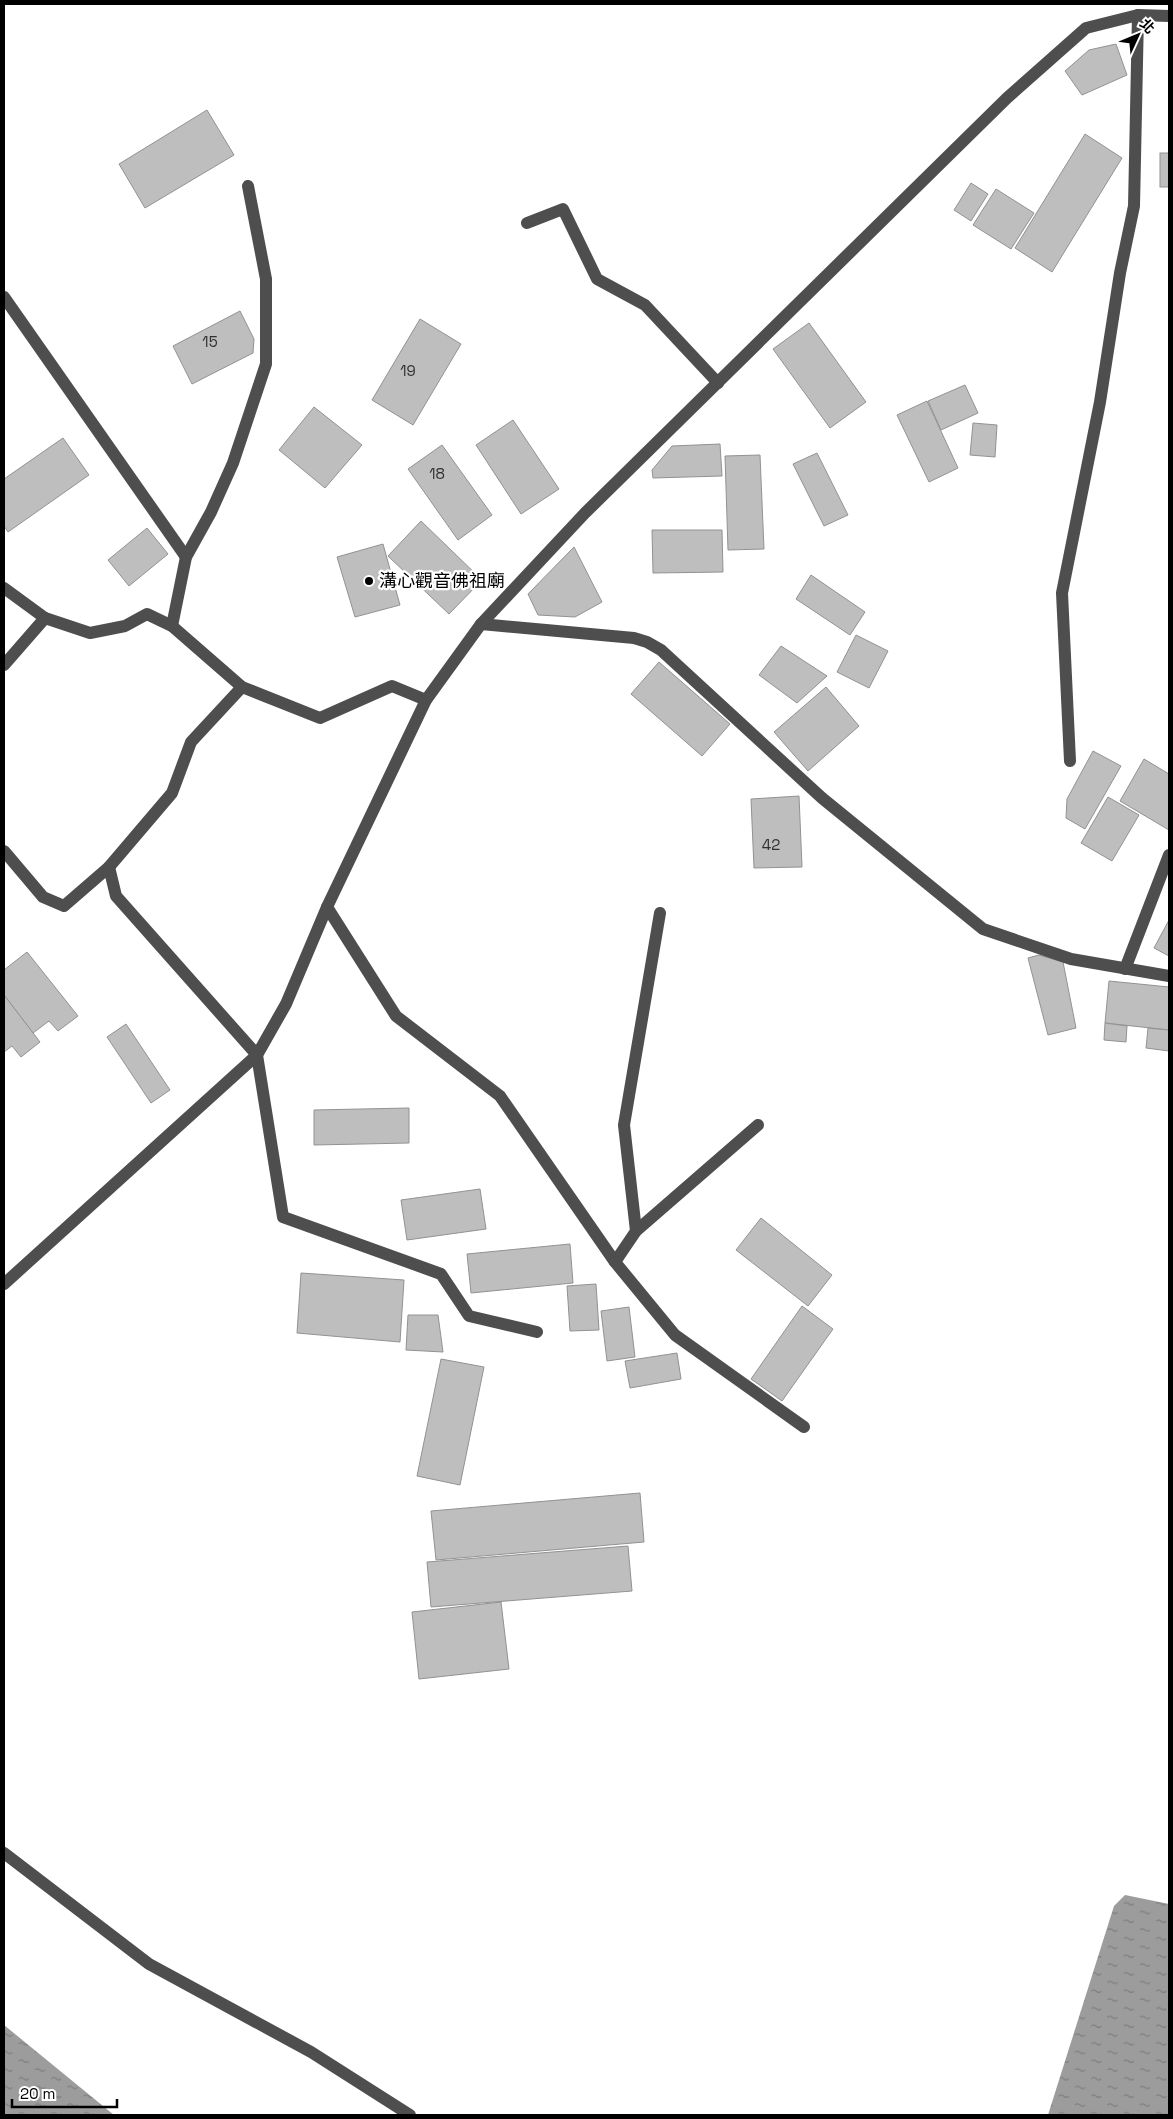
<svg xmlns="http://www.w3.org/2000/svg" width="1173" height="2119" font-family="'Space Grotesk','Noto Sans TC',sans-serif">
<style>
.water{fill:url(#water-ripples)}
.building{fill:#bebebe;stroke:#929292}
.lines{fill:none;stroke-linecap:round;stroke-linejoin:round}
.minor{stroke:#4e4e4e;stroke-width:12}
.poi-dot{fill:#000;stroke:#fff;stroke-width:2}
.labels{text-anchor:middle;stroke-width:4.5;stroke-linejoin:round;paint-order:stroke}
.number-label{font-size:15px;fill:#303030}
.poi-label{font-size:18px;fill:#000;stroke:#fff;text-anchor:start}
</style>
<defs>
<pattern id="water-ripples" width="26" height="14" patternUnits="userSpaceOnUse" patternTransform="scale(1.25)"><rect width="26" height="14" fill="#9c9c9c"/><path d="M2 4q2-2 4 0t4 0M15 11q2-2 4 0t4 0" fill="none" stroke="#7d7d7d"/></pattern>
</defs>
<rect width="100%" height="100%" fill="#fff"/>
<g class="water">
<path d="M1125,1895l44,9v211h-121l66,-209z"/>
<path d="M4,2025l110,90h-110z"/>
</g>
<g class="building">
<path d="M1116,44l11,31 -45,20 -17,-24 24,-21z"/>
<path d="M207,110l27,45 -89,53 -26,-44z"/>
<path d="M1085,134l37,24 -70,114 -37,-24z"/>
<rect x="1160" y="153" width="9" height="34"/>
<path d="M971,183l17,11 -17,27 -17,-11z"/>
<path d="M996,189l38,24 -23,36 -38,-24z"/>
<path d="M240,311l14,28 -1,14 -61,31 -19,-38z"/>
<path d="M420,319l41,25 -48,81 -41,-25z"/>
<path d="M809,323l57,79 -36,26 -57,-79z"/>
<path d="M965,385l13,28 -37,17 -13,-29z"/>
<path d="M927,401l31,67 -29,14 -32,-67z"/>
<path d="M314,407l48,38 -37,43 -46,-38z"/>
<path d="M513,420l46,69 -38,25 -45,-69z"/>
<path d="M973,423l24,2 -2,32 -25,-2z"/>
<path d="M63,438l26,37 -81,57 -4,-6v-47z"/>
<path d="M720,444l2,32 -69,2 -1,-8 20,-24z"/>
<path d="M442,445l50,70 -34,25 -50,-71z"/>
<path d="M817,453l31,62 -24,11 -31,-62z"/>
<path d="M760,455l4,94 -36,1 -3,-94z"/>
<path d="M421,521l61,59 -33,34 -61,-58z"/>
<path d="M147,528l21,26 -39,32 -21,-26z"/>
<path d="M652,530h70l1,42 -70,1z"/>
<path d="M383,544l17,61 -45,12 -18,-60z"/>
<path d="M574,547l28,55 -27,15 -37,-2 -10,-21z"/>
<path d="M811,575l54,37 -15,23 -54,-36z"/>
<path d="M856,635l32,16 -19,37 -32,-16z"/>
<path d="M781,646l46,30 -30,27 -38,-28z"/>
<path d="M659,662l71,62 -28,32 -71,-62z"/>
<path d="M826,687l33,39 -51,45 -34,-39z"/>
<path d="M1093,751l28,15 -36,63 -19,-11 1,-19z"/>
<path d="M1144,759l25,15v56l-49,-29z"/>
<path d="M799,796l3,71 -48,1 -3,-69z"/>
<path d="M1108,797l31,18 -27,46 -31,-18z"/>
<path d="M1169,920v36l-15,-8z"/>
<path d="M27,952l51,64 -20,15 -9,-10 -16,12 -29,-38v-25z"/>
<path d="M1039,955l24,7 13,66 -28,7 -20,-77z"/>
<path d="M1109,981l60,6v43l-64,-7z"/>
<path d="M4,995l36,47 -19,15 -9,-11 -8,6z"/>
<path d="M1105,1023l22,3 -1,16 -22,-2z"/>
<path d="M126,1024l44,66 -19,13 -44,-66z"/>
<path d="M1148,1028l21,2v21l-23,-3z"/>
<path d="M409,1108v35l-95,2v-35z"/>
<path d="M480,1189l6,40 -79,11 -6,-40z"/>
<path d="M761,1218l71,57 -24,31 -72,-56z"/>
<path d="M570,1244l3,39 -102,10 -4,-39z"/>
<path d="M301,1273l103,7 -4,62 -103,-9z"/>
<path d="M596,1284l3,46 -29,1 -3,-45z"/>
<path d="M802,1306l31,23 -51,72 -31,-22z"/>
<path d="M629,1307l6,50 -28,4 -6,-50z"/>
<path d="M408,1315h30l5,37 -37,-2z"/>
<path d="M677,1353l4,26 -51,9 -5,-27z"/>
<path d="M441,1359l43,8 -24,118 -43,-9z"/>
<path d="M640,1493l4,49 -208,18 -5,-49z"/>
<path d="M628,1546l4,45 -201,16 -4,-45z"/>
<path d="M501,1602l8,67 -90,10 -7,-67z"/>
</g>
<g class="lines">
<g class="minor">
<path d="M527,223l36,-14 34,70 48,26 73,78"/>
<path d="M4,297l182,260"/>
<path d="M4,588l41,30 45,15 35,-7 22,-12 25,12 70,61 78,31 72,-32 34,14"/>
<path d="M481,624l153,14 13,4 14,8 161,148 161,131 88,30 98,17"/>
<path d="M172,626l14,-69 25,-45 22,-49 33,-99v-85l-18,-93"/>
<path d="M4,665l41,-47"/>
<path d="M1070,761l-8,-168 38,-191 20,-129 14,-67 4,-191"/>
<path d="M4,851l39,46 21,9 45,-39 7,29 141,159 26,162 158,57 28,42 68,16"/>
<path d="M109,867l63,-74 19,-51 51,-55"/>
<path d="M327,907l69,109 104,80 115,166 60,73 129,92"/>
<path d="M1125,969l44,-114"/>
<path d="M636,1231l122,-106"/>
<path d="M615,1262l21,-31 -12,-106 36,-212"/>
<path d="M4,1284l253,-229 29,-51 41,-97 99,-207 55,-76 104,-111 422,-415 79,-70 52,-13 31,1"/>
<path d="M4,1853l145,111 162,88 99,63"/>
</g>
</g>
<circle class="poi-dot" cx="369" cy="581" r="5"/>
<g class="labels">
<g class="number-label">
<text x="210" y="347">15</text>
<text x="408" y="376">19</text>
<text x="437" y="479">18</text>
<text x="771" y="850">42</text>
</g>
<g class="poi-label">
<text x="379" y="587">溝心觀音佛祖廟</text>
</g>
</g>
<rect width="1173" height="2119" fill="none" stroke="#000000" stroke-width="10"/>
<g transform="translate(1138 35) rotate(46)" stroke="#ffffff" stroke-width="4" paint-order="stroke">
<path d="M0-4L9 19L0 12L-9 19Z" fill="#000000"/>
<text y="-8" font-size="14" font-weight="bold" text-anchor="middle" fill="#000000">北</text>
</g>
<path d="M12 2099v8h105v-8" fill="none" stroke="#000000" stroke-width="2.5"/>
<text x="20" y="2099" font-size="15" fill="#000000" stroke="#ffffff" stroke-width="4" paint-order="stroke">20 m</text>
</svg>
